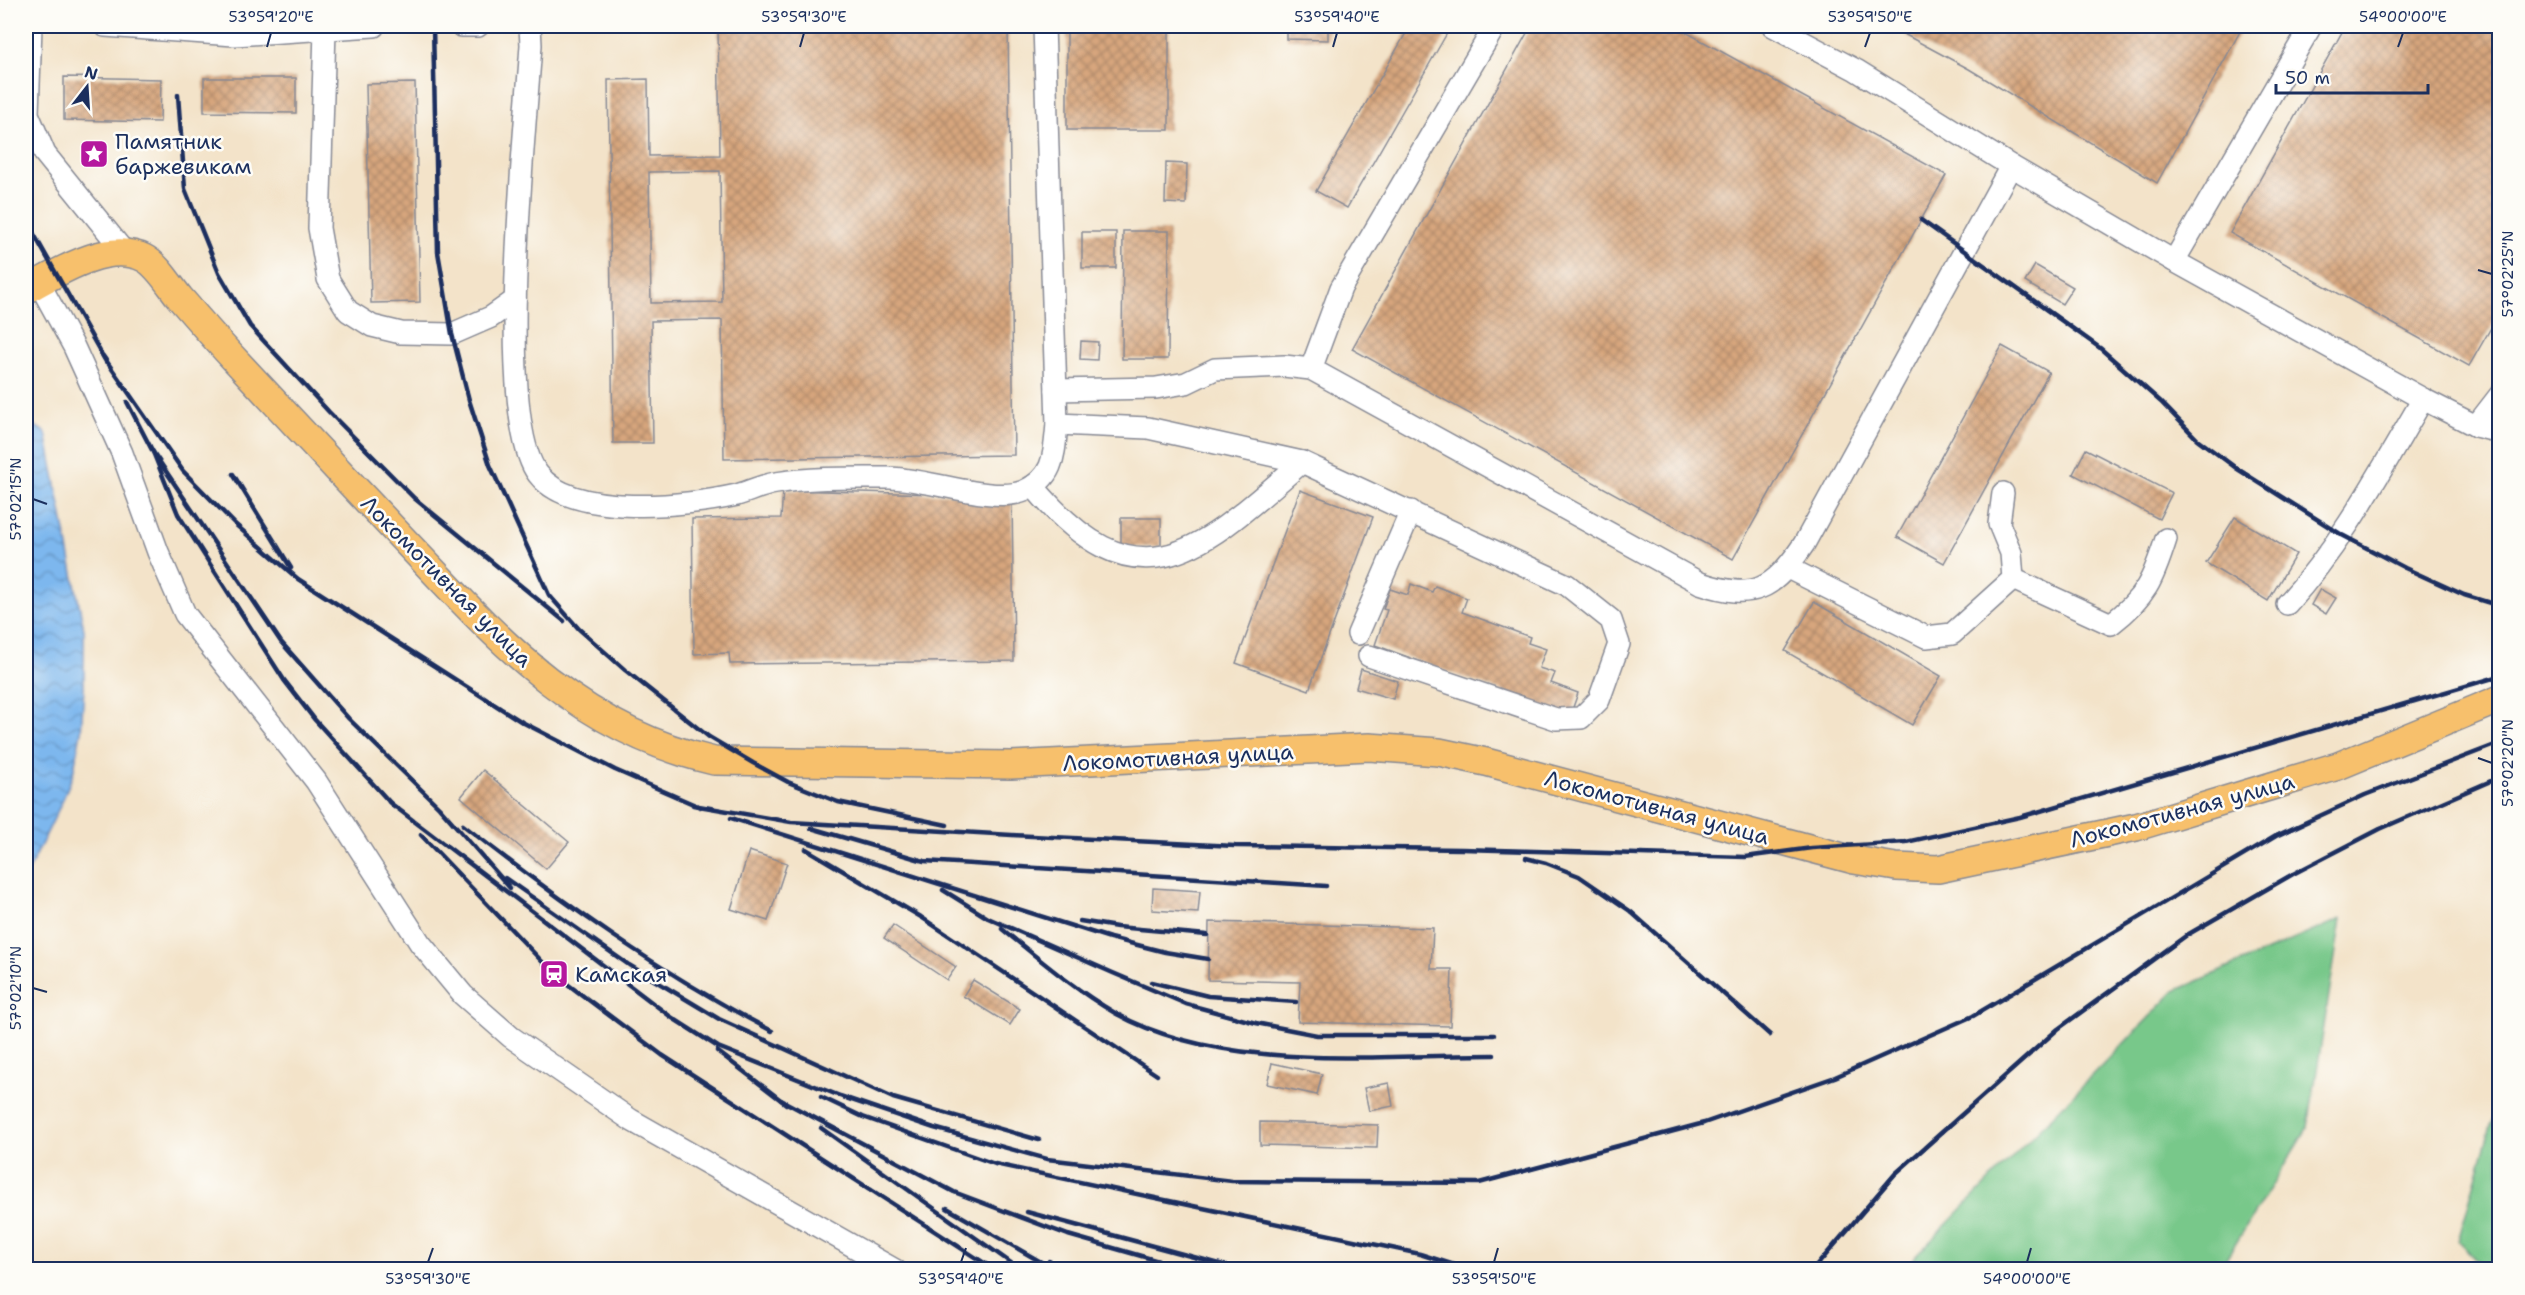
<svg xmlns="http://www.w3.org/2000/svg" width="2525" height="1295" font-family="'Shantell Sans',sans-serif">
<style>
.green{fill:#78c88a;stroke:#4a7c74;stroke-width:1.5}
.water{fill:url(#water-waves);stroke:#4c73a6;stroke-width:1.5}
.building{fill:url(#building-cross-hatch);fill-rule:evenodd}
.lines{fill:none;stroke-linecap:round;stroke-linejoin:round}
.minor-casing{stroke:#878994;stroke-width:24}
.major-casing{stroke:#878994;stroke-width:30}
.minor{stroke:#fff;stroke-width:21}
.major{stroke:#f7c06c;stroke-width:27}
.rail{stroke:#1b2f5e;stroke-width:4.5}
.ticks{fill:none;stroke:#1b2f5e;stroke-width:2}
.labels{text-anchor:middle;stroke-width:5;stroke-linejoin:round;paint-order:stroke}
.poi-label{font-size:22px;fill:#1b2f5e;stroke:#fdfcf7;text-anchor:start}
.street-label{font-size:22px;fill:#1b2f5e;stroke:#fdfcf7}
.neatline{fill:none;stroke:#1b2f5e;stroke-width:2}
.ticks-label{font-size:15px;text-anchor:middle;fill:#1b2f5e}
</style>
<defs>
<pattern id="water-waves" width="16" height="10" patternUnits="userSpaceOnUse" patternTransform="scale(1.5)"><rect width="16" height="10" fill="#7db7ee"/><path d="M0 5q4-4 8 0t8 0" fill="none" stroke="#6695c4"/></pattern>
<pattern id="building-cross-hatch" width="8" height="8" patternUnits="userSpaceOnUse" patternTransform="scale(1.5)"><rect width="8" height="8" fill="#d7a67d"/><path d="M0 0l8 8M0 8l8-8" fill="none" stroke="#ae886a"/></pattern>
</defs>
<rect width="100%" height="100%" fill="#fdfcf7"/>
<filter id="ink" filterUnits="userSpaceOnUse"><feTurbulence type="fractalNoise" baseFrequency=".0167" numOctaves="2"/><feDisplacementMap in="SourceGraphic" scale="12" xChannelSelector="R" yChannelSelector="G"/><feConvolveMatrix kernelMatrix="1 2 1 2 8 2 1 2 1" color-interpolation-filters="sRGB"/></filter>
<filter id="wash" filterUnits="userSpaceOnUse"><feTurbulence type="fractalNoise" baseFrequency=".008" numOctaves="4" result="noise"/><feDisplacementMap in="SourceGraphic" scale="24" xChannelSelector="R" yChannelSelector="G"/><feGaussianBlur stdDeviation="1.35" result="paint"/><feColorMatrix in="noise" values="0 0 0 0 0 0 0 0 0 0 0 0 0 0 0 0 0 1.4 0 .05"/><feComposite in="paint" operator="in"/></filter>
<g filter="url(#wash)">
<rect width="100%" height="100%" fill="#f3e3c9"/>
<g class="green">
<path d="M2341,919l-33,208 -88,142h-317l272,-278z"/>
<path d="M2499,1097v172h-13l-28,-28z"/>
</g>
<path class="water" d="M26,404l3,18 17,11 38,197v58l-3,44 -8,42 -12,30 -35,72z"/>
<g id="blocks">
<g class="building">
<path d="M718,26h290l6,429 -290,4 -2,-139 -71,1 2,122h-40l-5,-363 40,-1 1,77 71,-1zM720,171l2,131 -71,1 -2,-131z"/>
<rect x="1067" y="26" width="102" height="104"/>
<path d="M1286,26h42v14l-42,-1z"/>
<path d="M1410,26h35l5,2 -103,180 -31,-17z"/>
<path d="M1531,26h144l271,149 -213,384 -381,-210z"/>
<path d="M1889,26h354l-86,157 -188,-114z"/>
<path d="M2329,26h171v286l-31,54 -239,-133 112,-201z"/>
<path d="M64,77l97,2 -1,43 -96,-2z"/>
<path d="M204,78h92v35l-92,-1z"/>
<path d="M415,83l5,219 -49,1 -5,-219z"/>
<path d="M1166,163l21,1 -1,40 -21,-1z"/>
<path d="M1123,231h46l-1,128h-46z"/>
<rect x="1082" y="232" width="34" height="36"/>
<path d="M2035,265l38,22 -11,17 -37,-22z"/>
<path d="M1081,341l17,1 -1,18 -17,-1z"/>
<path d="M2002,346l47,26 -105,191 -47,-26z"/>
<path d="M2086,449l86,44 -13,26 -86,-45z"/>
<path d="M783,490l229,6 2,165 -284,3 -1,-11 -35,1 -2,-135 89,-1z"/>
<path d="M1300,490l73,27 -64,173 -73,-27z"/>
<path d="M2235,517l61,37 -28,47 -62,-38z"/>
<rect x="1121" y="518" width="40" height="29"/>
<path d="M1411,584l21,8 3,-6 32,12 -5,14 68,25 -2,6 18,6 -7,19 16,5 -4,10 27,10 -8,23 -195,-71 12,-35 -4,-1 7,-20 18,6z"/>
<path d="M2320,589l16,9 -10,16 -15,-9z"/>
<path d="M1814,602l127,74 -29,49 -127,-74z"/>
<path d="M1361,669l37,12 -5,18 -37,-11z"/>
<path d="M483,770l86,72 -23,27 -85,-72z"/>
<path d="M749,851l38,12 -19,58 -37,-12z"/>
<path d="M1153,888l47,3 -2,22 -46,-3z"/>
<path d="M1209,922l224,6 -2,41h21l-2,57 -152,-4 2,-40 -92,-2z"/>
<path d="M893,925l63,42 -9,13 -63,-42z"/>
<path d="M973,980l47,29 -10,16 -47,-29z"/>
<path d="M1272,1063l50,11 -5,21 -50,-11z"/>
<path d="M1389,1083l4,23 -24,5 -5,-23z"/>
<path d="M1260,1122l118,3 -1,23 -117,-3z"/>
</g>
</g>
</g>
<g filter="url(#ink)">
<use href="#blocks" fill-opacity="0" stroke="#878994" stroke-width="1.5"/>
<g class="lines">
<g class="minor-casing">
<g id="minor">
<path d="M31,26l-3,88 17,40 80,99"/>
<path d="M105,26l129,9 140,-9"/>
<path d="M461,26h17"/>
<path d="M530,26l1,19c-5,80 -37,373 7,429 34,45 150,32 199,21 13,-4 26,-10 39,-12 36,-6 76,-5 112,-5 33,-1 106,26 136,13 31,-14 30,-37 33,-67l-13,-398"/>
<path d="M1773,26l83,44 155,96 163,95 249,138 53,27 24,6"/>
<path d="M325,30l-6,198 9,51 20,32 24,15 29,7 51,1 39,-17 24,-17"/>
<path d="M2174,261l137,-235"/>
<path d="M39,283l35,64 48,106 36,99 27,62 131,167 104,162 43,52 48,42 120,83 264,150"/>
<path d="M1311,369l30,-81 154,-262"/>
<path d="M1056,390l100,-2 30,-5 29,-14 69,-3 27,3 389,214c54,18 73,7 104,-39l207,-378"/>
<path d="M1057,424l91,4 154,34 265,123 44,35 8,24 -20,56 -18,18 -25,1 -187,-63"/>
<path d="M2476,426l24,-31"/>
<path d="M1033,486c106,127 168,64 269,-24"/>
<path d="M1788,568l138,69 26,-3 61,-55 -2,-26 -12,-29 4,-31"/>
<path d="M2013,579l98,45c35,-27 42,-44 55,-85"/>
<path d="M2287,604c56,-61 94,-134 136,-205"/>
<path d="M1358,634l53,-123"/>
</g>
</g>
<g class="major-casing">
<path id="major" d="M26,290c31,-17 81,-50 118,-32 14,7 26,28 36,40 19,22 38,44 58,65 54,58 109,117 164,175 94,99 173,191 312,223l297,4 358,-18 70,5 47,10 368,98 42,7 42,2 198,-42 202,-61 162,-67"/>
</g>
<use href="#minor" class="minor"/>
<use href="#major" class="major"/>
<g class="rail">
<path d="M433,26l5,226 14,82 17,66 21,65 59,130 30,34 46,41 84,67 44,26 35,19 50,20 109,23"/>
<path d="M178,95l7,94 34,84 31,53 79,86 85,86 150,123"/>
<path d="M26,220l80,142"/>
<path d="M1921,220l179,128 61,54 36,37 39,29 106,67 63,33 59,27 36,11"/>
<path d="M103,356l80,115 53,54 62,54 224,143 93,48 85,37"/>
<path d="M127,402l26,50 128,190 68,77 90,88 71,81"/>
<path d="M153,452l25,62 106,166 31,40 79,87"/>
<path d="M233,474l58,94"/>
<path d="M389,802l282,215 47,30 122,49 94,32 113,31 185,22 247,2 225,-60 131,-46 138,-61 303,-180 89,-41 135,-52"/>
<path d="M693,805l98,17 221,13 223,11 227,3 283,8 67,-9 94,-6 114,-25 480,-141"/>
<path d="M731,818l379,120 55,14 43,7"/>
<path d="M463,825c98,77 199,149 309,206"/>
<path d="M811,828l113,33 402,25"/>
<path d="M421,835l133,139 108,81 333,215"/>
<path d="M806,849l115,68 236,158"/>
<path d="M1526,858l20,5 33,13 51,35 140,124"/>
<path d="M505,878l124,87 90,54 174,79 146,42"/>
<path d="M943,890l45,28 125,55 73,31 70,19 61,12h177"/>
<path d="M1080,921l37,6 90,8"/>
<path d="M1002,929c36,29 73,61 113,84 108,60 259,42 379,42"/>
<path d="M1151,982l57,14 88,6"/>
<path d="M717,1051l69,53"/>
<path d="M821,1097l42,20 132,47 425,90 50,16"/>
<path d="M781,1100l173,92 114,43 122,35"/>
<path d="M821,1128l200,142"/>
<path d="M947,1208l108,62"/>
<path d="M1027,1212l215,58"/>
<path d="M1049,1261l20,9"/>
<path d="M1813,1270l82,-96 163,-145 129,-94 106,-61 87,-45 120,-52"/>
</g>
</g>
</g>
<path class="ticks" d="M267,47l4,-14M800,47l4,-14M1333,47l4,-14M1865,47l5,-14M2398,47l5,-14M2478,270l14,4M33,499l14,5M2478,758l14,5M33,988l14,4M428,1262l5,-14M961,1262l5,-14M1494,1262l4,-14M2027,1262l4,-14"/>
<defs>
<g id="sight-square" transform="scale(1.5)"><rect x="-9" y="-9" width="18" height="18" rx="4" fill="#b5179e" stroke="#fdfcf7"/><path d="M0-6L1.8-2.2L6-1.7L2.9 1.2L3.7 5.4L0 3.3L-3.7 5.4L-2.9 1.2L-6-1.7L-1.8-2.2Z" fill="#fff"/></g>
<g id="station-square" transform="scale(1.5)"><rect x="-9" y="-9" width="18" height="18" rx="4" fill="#b5179e" stroke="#fdfcf7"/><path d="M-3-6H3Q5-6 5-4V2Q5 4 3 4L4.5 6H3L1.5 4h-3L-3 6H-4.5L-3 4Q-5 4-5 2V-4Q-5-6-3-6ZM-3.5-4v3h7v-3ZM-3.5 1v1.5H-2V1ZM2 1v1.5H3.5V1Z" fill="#fff"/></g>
</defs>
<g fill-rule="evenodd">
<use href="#sight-square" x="94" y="154"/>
<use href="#station-square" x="554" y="974"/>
</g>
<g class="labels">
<g class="poi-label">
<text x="115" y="149">Памятник<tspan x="115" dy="25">баржевикам</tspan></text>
<text x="575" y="982">Камская</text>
</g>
<g class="street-label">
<text transform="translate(447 581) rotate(45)" y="8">Локомотивная улица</text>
<text transform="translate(1178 757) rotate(-3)" y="8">Локомотивная улица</text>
<text transform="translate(1657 807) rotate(15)" y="8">Локомотивная улица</text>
<text transform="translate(2182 810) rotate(-15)" y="8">Локомотивная улица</text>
</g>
</g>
<rect width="2525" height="1295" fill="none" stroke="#fdfcf7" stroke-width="66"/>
<g transform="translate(87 87) rotate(17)" stroke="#fdfcf7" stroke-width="4.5" paint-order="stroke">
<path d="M0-4.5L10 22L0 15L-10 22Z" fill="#1b2f5e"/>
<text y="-9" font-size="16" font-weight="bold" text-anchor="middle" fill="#1b2f5e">N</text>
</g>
<path d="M2276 84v9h152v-9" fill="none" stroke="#1b2f5e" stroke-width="3"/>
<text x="2285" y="84" font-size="18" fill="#1b2f5e" stroke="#fdfcf7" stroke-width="4.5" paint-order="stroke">50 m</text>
<rect x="33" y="33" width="2459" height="1229" class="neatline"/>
<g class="ticks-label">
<text x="271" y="22">53°59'20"E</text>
<text x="804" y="22">53°59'30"E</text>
<text x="1337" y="22">53°59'40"E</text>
<text x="1870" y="22">53°59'50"E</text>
<text x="2403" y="22">54°00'00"E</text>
<text transform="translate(2508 274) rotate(-90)" y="5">57°02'25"N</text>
<text transform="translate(16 499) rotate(-90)" y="5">57°02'15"N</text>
<text transform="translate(2508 763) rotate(-90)" y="5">57°02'20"N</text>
<text transform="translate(16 988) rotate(-90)" y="5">57°02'10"N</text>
<text x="428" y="1284">53°59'30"E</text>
<text x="961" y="1284">53°59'40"E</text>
<text x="1494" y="1284">53°59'50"E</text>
<text x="2027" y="1284">54°00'00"E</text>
</g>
</svg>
